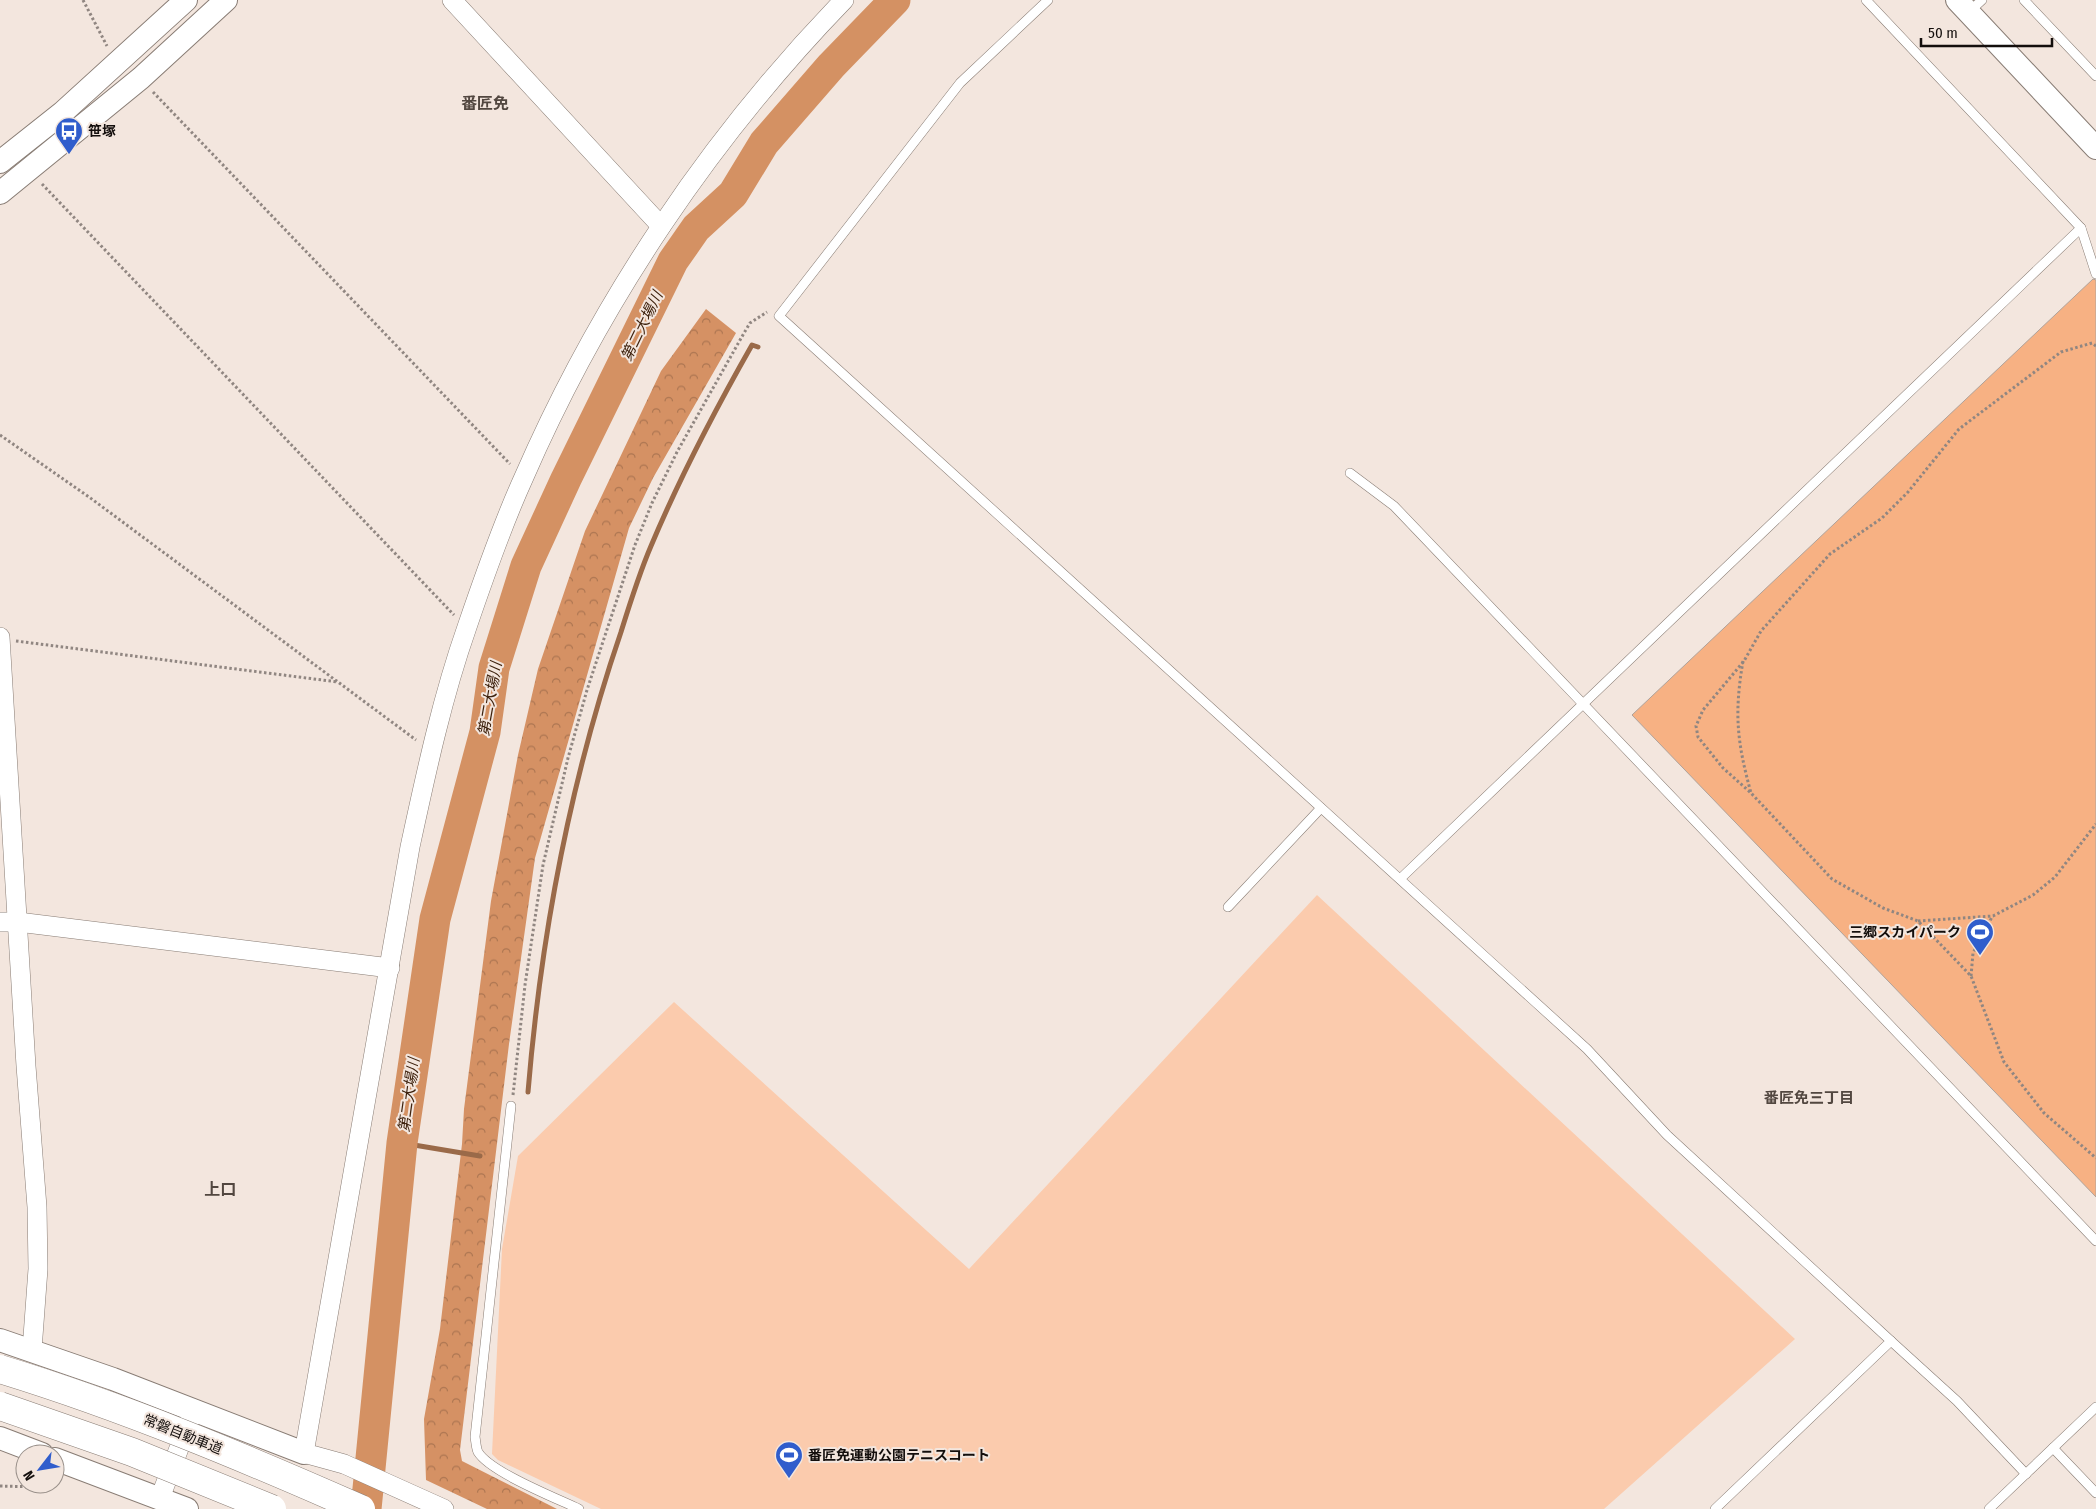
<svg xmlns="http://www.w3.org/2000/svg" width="2096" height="1509" font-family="'Fira Sans Condensed','Noto Sans JP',sans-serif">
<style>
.forest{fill:url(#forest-crowns)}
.park{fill:#fbcbad}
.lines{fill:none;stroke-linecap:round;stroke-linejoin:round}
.stream{stroke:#9a6a49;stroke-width:5}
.river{stroke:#d49163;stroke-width:31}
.building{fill:#f7b183;stroke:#afa29a}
.service-casing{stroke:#887c74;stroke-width:10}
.minor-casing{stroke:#887c74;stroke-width:20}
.tertiary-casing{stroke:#887c74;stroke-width:24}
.path{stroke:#908681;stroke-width:3;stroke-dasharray:2.5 2.5;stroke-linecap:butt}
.service{stroke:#fff;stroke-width:9}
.minor{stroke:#fff;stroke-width:19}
.tertiary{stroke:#fff;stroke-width:22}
.motorway-bridge-casing{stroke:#887c74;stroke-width:29;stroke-linecap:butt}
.motorway-bridge{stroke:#fff;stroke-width:28}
.labels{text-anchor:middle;stroke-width:4;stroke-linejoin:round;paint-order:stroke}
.poi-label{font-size:14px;font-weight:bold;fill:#130e0c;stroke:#f3e6de;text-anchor:start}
.street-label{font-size:14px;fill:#130e0c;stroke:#f3e6de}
.water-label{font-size:15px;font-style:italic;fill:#3e220e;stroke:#f3e6de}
.neighbourhood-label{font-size:15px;font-weight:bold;fill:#524740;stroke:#f3e6de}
.quarter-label{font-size:16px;font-weight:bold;fill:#524740;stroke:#f3e6de}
</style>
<defs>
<pattern id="forest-crowns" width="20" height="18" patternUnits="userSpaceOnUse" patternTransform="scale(1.25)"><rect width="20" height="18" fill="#d59164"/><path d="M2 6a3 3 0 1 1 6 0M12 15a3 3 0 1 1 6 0" fill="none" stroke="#ac7551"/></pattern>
</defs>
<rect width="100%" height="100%" fill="#f3e6de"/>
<path class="forest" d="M706,309l30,24 -83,145 -24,50 -94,330 -26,186 -49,406 2,11 95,48h-70l-61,-29 -2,-61 16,-90 22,-185 2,-35 27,-208 27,-146 20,-86 47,-138 76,-160z"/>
<path class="park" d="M1317,895l478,444 -191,170h-1003l-103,-49 -6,-6 10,-205 16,-93 156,-154 295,267z"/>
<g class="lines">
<g class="stream">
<path d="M528,1092c13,-157 42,-311 93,-460 9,-29 18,-58 30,-86 29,-69 64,-136 101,-201l6,2"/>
<path d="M402,1143l78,13"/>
</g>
<path class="river" d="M366,1509l36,-366 33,-224 50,-187 9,-64 32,-102 40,-87 107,-218 23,-33 37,-34 31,-51 67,-77 64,-66"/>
</g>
<path class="building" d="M2093,279l3,1v917l-464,-482z"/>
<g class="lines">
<g class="service-casing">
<g id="service">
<path d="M1048,0l-88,83 -181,233 808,733 80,86 224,206 -176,168"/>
<path d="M2024,0l72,76"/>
<path d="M1969,12l13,-12"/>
<path d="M2081,228l15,46"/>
<path d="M1350,473l44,33 702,735"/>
<path d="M1400,879l681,-651 -215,-228"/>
<path d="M1228,907l93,-99"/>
<path d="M511,1106l-36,331c1,5 1,11 3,15 12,20 78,46 101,57"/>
<path d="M1891,1341l66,60 69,73"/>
<path d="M2053,1448l43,45"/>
<path d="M1989,1509l107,-102"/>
</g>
</g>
<g class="minor-casing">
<g id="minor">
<path d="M452,0l209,226"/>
<path d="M0,637l26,429 11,141 1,62 -6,81"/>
<path d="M0,922h18l372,46"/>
<path d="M160,1498l34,-89"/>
<path d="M444,1509l-100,-45 -40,-11 106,-606c16,-74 32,-149 57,-220 17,-50 35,-102 57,-150 76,-175 187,-340 320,-477"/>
</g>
</g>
<g class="tertiary-casing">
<g id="tertiary">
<path d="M1957,0l139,148"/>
<path d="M0,162l62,-49 124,-113"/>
<path d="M0,193l141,-115 85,-78"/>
<path d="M0,1340l113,39 191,74"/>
<path d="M0,1438l42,16"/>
<path d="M55,1459l132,50"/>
</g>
</g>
<g class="path">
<path d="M83,0l24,46"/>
<path d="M153,92l357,372"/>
<path d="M42,184l412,431"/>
<path d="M2096,346l-4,-3 -31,9 -102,77 -51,63 -26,26 -52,36 -69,77 -17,30 -41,49 -7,16 2,11 25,31 28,25 81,86 51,29 35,13 53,55 33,86 40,51 52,45"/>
<path d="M0,435l89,62 327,243"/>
<path d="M16,641l322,41"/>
<path d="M1743,661c-9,53 -6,81 8,132"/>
<path d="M1918,921l75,-5 40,-21 22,-18 41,-53"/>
<path d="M1971,976l2,-23 19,-36"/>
<path d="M513,1095l12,-110 18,-120 25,-107 19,-68 48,-145 17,-42 25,-51 67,-119 6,-10 17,-11"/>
<path d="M0,1486l38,1 17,-3"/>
</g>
<use href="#service" class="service"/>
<use href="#minor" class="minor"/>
<use href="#tertiary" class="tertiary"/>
<g class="motorway-bridge-casing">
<g id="motorway-bridge">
<path d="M0,1369c124,38 243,88 361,140"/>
<path d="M0,1406l132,46 140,57"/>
</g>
</g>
<use href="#motorway-bridge" class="motorway-bridge"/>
</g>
<defs>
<g id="bus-pin" transform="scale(1.4375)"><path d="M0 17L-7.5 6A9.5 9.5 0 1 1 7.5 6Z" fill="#305dcc" stroke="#f3e6de"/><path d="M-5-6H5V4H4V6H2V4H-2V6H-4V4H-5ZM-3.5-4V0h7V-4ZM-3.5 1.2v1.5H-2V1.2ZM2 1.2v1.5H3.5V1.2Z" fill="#fff"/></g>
<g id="stadium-pin" transform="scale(1.4375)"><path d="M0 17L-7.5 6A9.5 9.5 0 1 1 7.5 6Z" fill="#305dcc" stroke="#f3e6de"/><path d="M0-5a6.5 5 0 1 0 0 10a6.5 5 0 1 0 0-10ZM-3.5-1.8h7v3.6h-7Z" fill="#fff"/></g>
</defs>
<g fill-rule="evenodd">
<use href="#bus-pin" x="69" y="131"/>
<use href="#stadium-pin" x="1980" y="932"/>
<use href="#stadium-pin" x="789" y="1455"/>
</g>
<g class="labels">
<g class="poi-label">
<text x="88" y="136">笹塚</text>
<text x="1961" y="937" text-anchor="end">三郷スカイパーク</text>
<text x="808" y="1460">番匠免運動公園テニスコート</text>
</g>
<g class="street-label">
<text transform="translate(183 1434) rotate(22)" y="5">常磐自動車道</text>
</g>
<g class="water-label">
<text transform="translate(642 326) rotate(-64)" y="5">第二大場川</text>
<text transform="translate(490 699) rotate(-80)" y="5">第二大場川</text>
<text transform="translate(409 1095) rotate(-82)" y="5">第二大場川</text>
</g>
<g class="neighbourhood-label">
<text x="1809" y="1103">番匠免三丁目</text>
</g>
<g class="quarter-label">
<text x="485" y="109">番匠免</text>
<text x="220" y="1195">上口</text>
</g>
</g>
<g transform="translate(40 1469) rotate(239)"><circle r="24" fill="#f3e6de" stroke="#99908a"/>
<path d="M0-4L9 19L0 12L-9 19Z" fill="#305dcc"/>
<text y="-8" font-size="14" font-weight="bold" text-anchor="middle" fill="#130e0c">N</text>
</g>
<path d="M1921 38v8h131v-8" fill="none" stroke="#130e0c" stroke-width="2.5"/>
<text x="1928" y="38" font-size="15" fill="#130e0c" stroke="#f3e6de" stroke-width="4" paint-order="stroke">50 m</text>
</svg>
